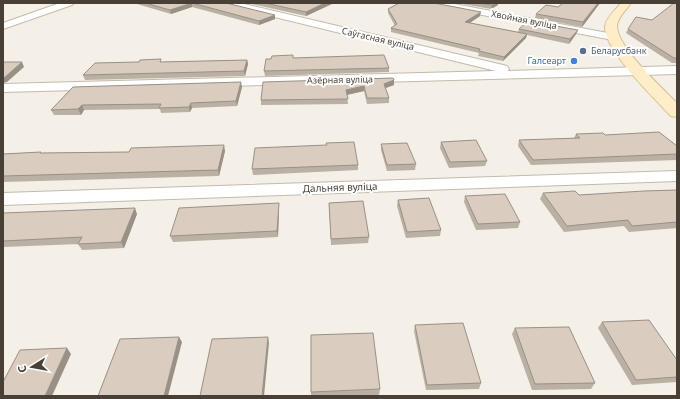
<svg xmlns="http://www.w3.org/2000/svg" width="680" height="399" font-family="'Noto Sans',sans-serif">
<style>
.lines{fill:none;stroke-linecap:round;stroke-linejoin:round}
.street-casing{stroke:#c3baac;stroke-width:2}
.secondary-casing{stroke:#d7c095;stroke-width:2}
.street{fill:#fff;fill-rule:evenodd}
.secondary{fill:#ffedc7;fill-rule:evenodd}
.wall{fill:#bbb0a4}
.shaded-wall{fill:#999086}
.building{fill:#dacdbf;stroke:#999086}
.service-dot{fill:#5c6f8a;stroke:#fff;stroke-width:1.5}
.shop-dot{fill:#3f7fe0;stroke:#fff;stroke-width:1.5}
.labels{text-anchor:middle;stroke-width:4;stroke-linejoin:round;paint-order:stroke}
.far-street-label{font-size:9px;fill:#483f36;stroke:#fff}
.far-service-label{font-size:9px;fill:#4e5e75;stroke:#fff;text-anchor:start}
.far-shop-label{font-size:9px;fill:#366cbe;stroke:#fff;text-anchor:end}
.street-label{font-size:10px;fill:#483f36;stroke:#fff}
</style>
<rect width="100%" height="100%" fill="#f4efe7"/>
<g class="lines">
<g class="street-casing">
<g id="street">
<path d="M60,3h14l-2,2 -69,24v-6z"/>
<path d="M223,3h17l263,62 4,1 2,3 -1,2 169,-5v8l-674,18v-8l493,-13 -271,-66z"/>
<path d="M430,3h19l164,31 5,3 -5,3 -178,-34z"/>
<path d="M677,171v10l-674,24v-12z"/>
</g>
</g>
<g class="secondary-casing">
<path id="secondary" d="M621,3h10c-4,6 -14,15 -14,23 0,21 45,62 60,77v14l-6,-1c-16,-17 -68,-67 -66,-90 1,-8 11,-17 16,-23z"/>
</g>
<use href="#street" class="street"/>
<use href="#secondary" class="secondary"/>
</g>
<g class="wall">
<path d="M137,3h89l49,16 -16,6 -67,-18 -21,7 -34,-10z"/>
<path d="M247,3h87l-28,13z"/>
<path d="M457,3h41v2l-7,4z"/>
<path d="M600,3l-18,24 -47,-9 1,-4z"/>
<path d="M677,3v60h-5l-46,-30 2,-4 24,-9z"/>
<path d="M435,4l45,12 -10,7 48,9 1,-3 59,1 -2,4 -7,10 -42,-9 -1,3 -23,23 -25,-5 1,-3 -88,-21v-4l4,-2 -7,-13v-4z"/>
<path d="M293,58l96,10v4l-124,4 -1,-5z"/>
<path d="M247,60l1,4 -3,12 -160,4 -2,-5 79,-13z"/>
<path d="M393,78l1,7 -9,3 4,10v5l-22,1 -3,-13 -17,4 1,9 -87,1v-5z"/>
<path d="M73,87h169l-5,19 -45,2 -2,4 -29,1 -1,-4 -76,1 -3,5h-27l-3,-5z"/>
<path d="M576,134l29,1 72,11v14l-146,5 -13,-19 1,-6 55,-2z"/>
<path d="M441,142l46,19 -2,5 -36,2 -9,-20z"/>
<path d="M381,144l35,20 -1,6 -28,1 -6,-21z"/>
<path d="M327,145l31,20v5l-105,5 -1,-6z"/>
<path d="M225,151l-6,25 -216,6v-28l38,-2v1z"/>
<path d="M677,190v38l-48,4 -5,-6 -60,6 -24,-33 3,-6 36,2z"/>
<path d="M465,196l55,26 -2,6 -42,2 -12,-28z"/>
<path d="M398,200l43,30 -1,6 -34,2 -9,-32z"/>
<path d="M329,203l40,34 -1,6 -37,2z"/>
<path d="M279,209l-1,28 -105,5 -3,-6z"/>
<path d="M3,213l134,1 -13,34 -42,2 -4,-6h1l-76,3z"/>
<path d="M602,322l75,38v22l-45,3 -34,-57z"/>
<path d="M415,325l66,58 -2,6 -53,1 -12,-59z"/>
<path d="M515,328l80,55 -4,6 -59,1 -20,-56z"/>
<path d="M380,389l-1,6 -32,1h-36v-4z"/>
</g>
<g class="shaded-wall">
<path d="M192,3v4l-21,7 -1,-4z"/>
<path d="M325,3h9l-28,13v-4z"/>
<path d="M496,3h2v2l-7,4 1,-4z"/>
<path d="M598,3h2l-18,24 1,-5z"/>
<path d="M481,12l-1,4 -15,10v-4z"/>
<path d="M275,15v4l-16,6v-4z"/>
<path d="M578,30l-2,4 -7,10 1,-5z"/>
<path d="M527,34l-1,4 -23,23 1,-4z"/>
<path d="M247,60l1,4 -3,12 -1,-5z"/>
<path d="M22,62l2,5 -17,15 -4,1v-5z"/>
<path d="M394,80v5l-11,4 1,-5z"/>
<path d="M241,82l1,5 -5,19 -1,-5z"/>
<path d="M364,86v5l-18,4v-5z"/>
<path d="M191,103l1,5 -2,4 -1,-5z"/>
<path d="M82,105l2,5 -3,5 -3,-6z"/>
<path d="M224,145l1,6 -6,25 -1,-6z"/>
<path d="M279,203v6l-1,28 -1,-6z"/>
<path d="M135,208l2,6 -13,34 -3,-6z"/>
<path d="M179,337l3,5 -14,54h-4z"/>
<path d="M268,337l1,6 -5,53h-2z"/>
<path d="M67,348l4,6 -19,42h-7z"/>
</g>
<g class="building">
<path d="M145,3h81l49,12 -16,6 -67,-18 -22,7z"/>
<path d="M265,3h60l-19,9z"/>
<path d="M399,3h35l47,9 -16,10 62,12 -23,23 -25,-6 1,-2 -89,-21 6,-4 -9,-15z"/>
<path d="M478,3h18l-4,2z"/>
<path d="M563,3h35l-15,19 -47,-8 10,-9 12,2z"/>
<path d="M674,3h3v55h-3l-46,-29 8,-12 16,3z"/>
<path d="M528,21l50,9 -8,9 -51,-10z"/>
<path d="M293,55v3l91,-3 5,13 -125,3 2,-12h5l1,-3z"/>
<path d="M161,59l-1,3 87,-2 -3,11 -161,4 12,-12 44,-1 1,-2z"/>
<path d="M3,62h19l-18,16h-1z"/>
<path d="M393,78l1,2 -10,4 5,14h-22l-3,-12 -18,4 2,9 -87,1 2,-18z"/>
<path d="M241,82l-5,19 -45,2 -2,4 -30,1 2,-4 -79,1 -4,4 -27,1 22,-23z"/>
<path d="M659,132l18,14v8l-144,6 -14,-20 61,-2 -4,-4 27,-1 2,2z"/>
<path d="M476,140l11,21 -37,1 -9,-20z"/>
<path d="M354,142l4,23 -106,4 3,-21 72,-3 -1,-2z"/>
<path d="M407,143l9,21 -29,1 -6,-21z"/>
<path d="M224,145l-6,25 -215,6v-22l38,-2 -1,1 89,-1 2,-4z"/>
<path d="M677,190v32l-45,4 -4,-6 -61,6 -24,-33 32,-2 4,4 65,-4z"/>
<path d="M505,194l15,28 -42,2 -13,-28z"/>
<path d="M429,198l12,32 -34,2 -9,-32z"/>
<path d="M363,201l6,36 -38,2 -2,-36z"/>
<path d="M279,203l-2,28 -107,5 9,-28z"/>
<path d="M135,208l-14,34 -43,2 4,-7 -79,4v-28z"/>
<path d="M649,320l28,40v17l-41,3 -34,-58z"/>
<path d="M463,323l18,60 -54,2 -12,-60z"/>
<path d="M569,327l26,56 -60,1 -20,-56z"/>
<path d="M373,333l7,56 -69,3v-57z"/>
<path d="M179,337l-15,59h-66l22,-57z"/>
<path d="M268,337l-6,59h-62l12,-57z"/>
<path d="M67,348l-22,48h-42v-14l17,-32z"/>
</g>
<circle class="service-dot" cx="583" cy="51" r="4"/>
<circle class="shop-dot" cx="574" cy="61" r="4"/>
<g class="labels">
<g class="far-street-label">
<text transform="translate(524 20) rotate(11)" y="3">Хвойная вуліца</text>
<text transform="translate(378 39) rotate(13)" y="3">Саўгасная вуліца</text>
<text transform="translate(340 80) rotate(-1)" y="3">Азёрная вуліца</text>
</g>
<g class="far-service-label">
<text x="591" y="54">Беларусбанк</text>
</g>
<g class="far-shop-label">
<text x="566" y="64">Галсеарт</text>
</g>
<g class="street-label">
<text transform="translate(340 187) rotate(-2)" y="4">Дальняя вуліца</text>
</g>
</g>
<rect width="680" height="399" fill="none" stroke="#483f36" stroke-width="8"/>
<g transform="translate(32 367) rotate(259)" stroke="#ffffff" stroke-width="3" paint-order="stroke">
<path d="M0-3L7 15L0 10L-7 15Z" fill="#483f36"/>
<text y="-6" font-size="11" font-weight="bold" text-anchor="middle" fill="#483f36">С</text>
</g>
</svg>
